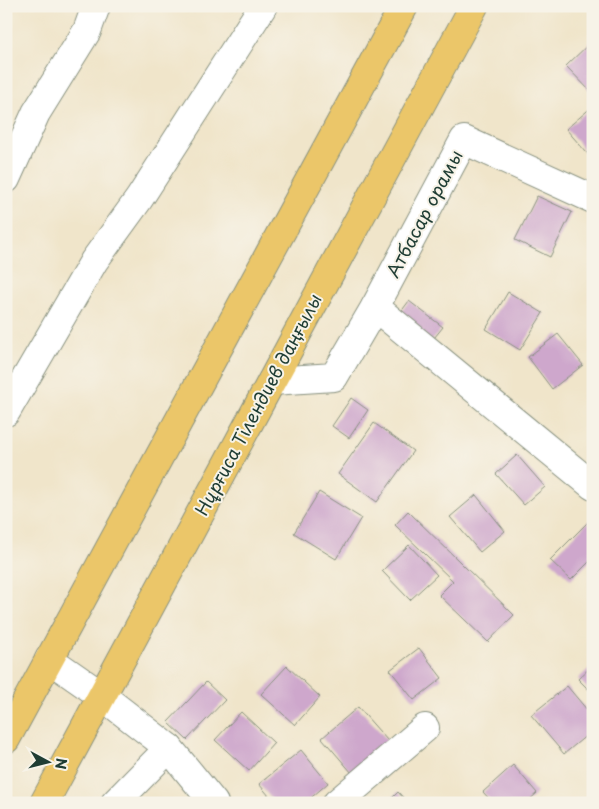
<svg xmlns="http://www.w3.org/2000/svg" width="599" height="809" font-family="'Playpen Sans',sans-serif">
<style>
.building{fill:#cea7cc}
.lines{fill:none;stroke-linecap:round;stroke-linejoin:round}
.minor-casing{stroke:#88917f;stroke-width:30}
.major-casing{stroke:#88917f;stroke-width:30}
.minor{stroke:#fff;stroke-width:28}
.major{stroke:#ebc669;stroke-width:28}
.labels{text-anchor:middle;stroke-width:4;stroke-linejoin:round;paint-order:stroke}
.street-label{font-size:18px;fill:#1f3d34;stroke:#f7f3e8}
</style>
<rect width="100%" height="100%" fill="#f7f3e8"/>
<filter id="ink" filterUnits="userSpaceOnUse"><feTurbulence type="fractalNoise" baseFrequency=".02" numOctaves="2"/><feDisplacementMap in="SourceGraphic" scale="10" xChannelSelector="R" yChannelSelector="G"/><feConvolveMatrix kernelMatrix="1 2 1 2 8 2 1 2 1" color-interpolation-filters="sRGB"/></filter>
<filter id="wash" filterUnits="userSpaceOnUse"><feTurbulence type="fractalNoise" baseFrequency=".0096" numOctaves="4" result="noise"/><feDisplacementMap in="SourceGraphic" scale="20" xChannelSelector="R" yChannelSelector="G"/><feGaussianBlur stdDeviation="1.12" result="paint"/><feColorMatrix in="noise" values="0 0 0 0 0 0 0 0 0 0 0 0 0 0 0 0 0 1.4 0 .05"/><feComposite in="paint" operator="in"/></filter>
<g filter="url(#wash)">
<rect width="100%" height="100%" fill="#f0e5ca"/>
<g id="blocks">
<g class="building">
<path d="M593,40v54l-27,-28z"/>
<path d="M593,106v54l-27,-31z"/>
<path d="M537,196l35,16 -22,45 -35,-17z"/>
<path d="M508,292l35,21 -23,37 -34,-21z"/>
<path d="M409,301l34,26 -13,16 -33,-26z"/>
<path d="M558,334l25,31 -31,24 -24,-32z"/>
<path d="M351,398l17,12 -19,28 -17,-12z"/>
<path d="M374,423l39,28 -36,51 -39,-28z"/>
<path d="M517,455l28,32 -21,18 -28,-31z"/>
<path d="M319,492l42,26 -25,41 -42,-26z"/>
<path d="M476,495l29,36 -25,21 -30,-35z"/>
<path d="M408,511l106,104 -26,27 -49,-47 14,-14 -58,-56z"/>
<path d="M593,517v41l-22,22 -21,-20z"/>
<path d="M409,545l28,30 -27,25 -28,-29z"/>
<path d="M419,648l23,30 -28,22 -24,-30z"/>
<path d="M593,665v29l-15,-15z"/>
<path d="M287,666l33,31 -25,28 -34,-31z"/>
<path d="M206,682l19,18 -38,40 -19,-18z"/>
<path d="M567,686l26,31v13l-29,24 -33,-39z"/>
<path d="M358,707l30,34 -36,32 -30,-35z"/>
<path d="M241,712l33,31 -25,28 -34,-31z"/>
<path d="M301,750l27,33 -23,20h-30l-16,-19z"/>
<path d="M513,765l24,28 -11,10h-33l-10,-11z"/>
<path d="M398,792l10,11h-21z"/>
</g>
</g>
</g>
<g filter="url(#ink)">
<use href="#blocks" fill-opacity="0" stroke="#88917f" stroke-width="1"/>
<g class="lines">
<g class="minor-casing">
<g id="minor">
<path d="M6,179l30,-66 51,-82 9,-25"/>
<path d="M375,307l89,-167 129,59"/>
<path d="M272,381l62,-4 41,-70 218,179"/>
<path d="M6,412l88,-151 45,-62 124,-193"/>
<path d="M49,659l53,37 67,52 45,55"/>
<path d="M115,803l54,-55"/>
<path d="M337,803l88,-75"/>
</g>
</g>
<g class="major-casing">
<g id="major">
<path d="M6,739l398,-733"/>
<path d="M44,803l430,-797"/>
</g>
</g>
<use href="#minor" class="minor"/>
<use href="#major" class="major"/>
</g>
</g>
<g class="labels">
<g class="street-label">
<text transform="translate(425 214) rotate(-62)" y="6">Атбасар орамы</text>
<text transform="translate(259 405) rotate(-62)" y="6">Нұрғиса Тілендиев даңғылы</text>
</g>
</g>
<rect width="599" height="809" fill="none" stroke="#f7f3e8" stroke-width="25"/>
<g transform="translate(48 762) rotate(97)" stroke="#f7f3e8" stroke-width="4" paint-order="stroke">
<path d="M0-4L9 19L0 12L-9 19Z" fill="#1f3d34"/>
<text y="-8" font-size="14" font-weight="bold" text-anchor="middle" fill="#1f3d34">N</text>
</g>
</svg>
